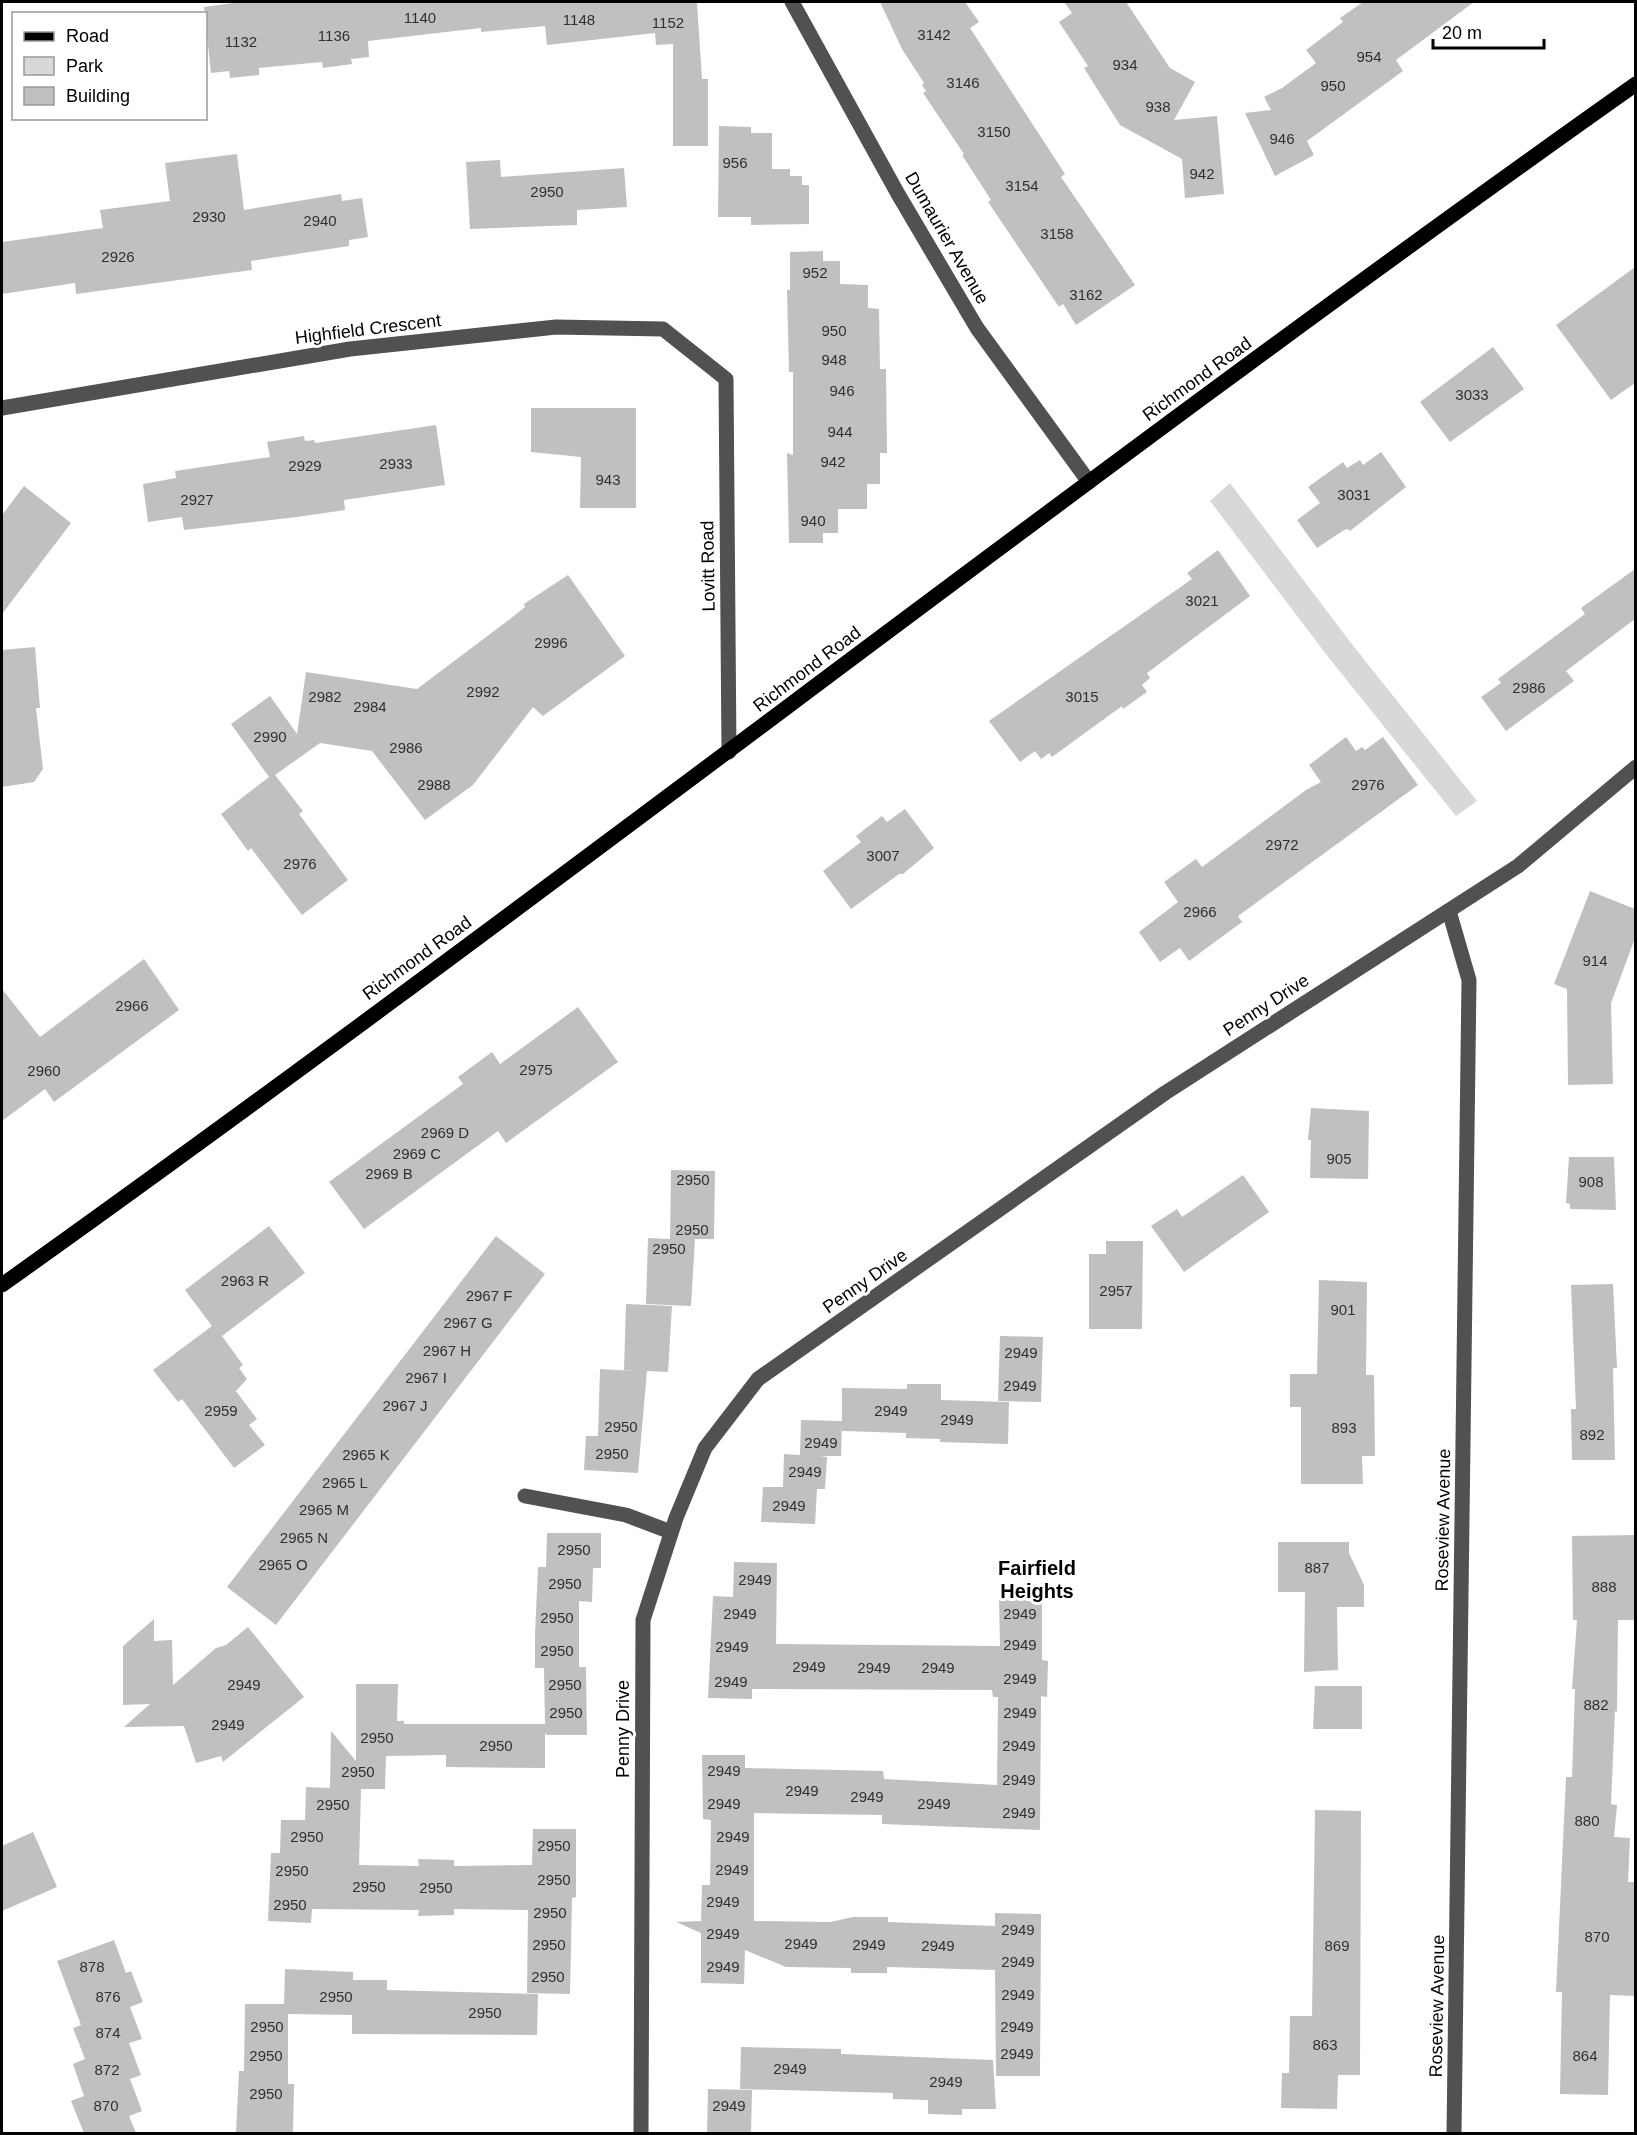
<svg xmlns="http://www.w3.org/2000/svg" width="1637" height="2135" font-family="Helvetica,sans-serif">
<style>
.green{fill:#d8d8d8}
.building{fill:#c0c0c0}
.lines{fill:none;stroke-linecap:round;stroke-linejoin:round}
.minor{stroke:#515151;stroke-width:15}
.major{stroke:#000;stroke-width:15}
.labels{text-anchor:middle;stroke-width:6;stroke-linejoin:round;paint-order:stroke}
.number-label{font-size:15px;fill:#303030}
.street-label{font-size:18px;fill:#000;stroke:#fff}
.neighbourhood-label{font-size:20px;font-weight:bold;fill:#000;stroke:#fff}
</style>
<rect width="100%" height="100%" fill="#fff"/>
<path class="green" d="M1230,483l121,160 126,158 -21,15 -127,-158 -119,-157z"/>
<g class="building">
<path d="M240,2h457l5,77h6v67h-35v-102l-17,1 -1,-12 -108,12 -2,-19 -64,6v-4l-113,13 1,16 -18,2 1,5 -29,4 -1,-6 -63,6v7l-29,3 -1,-7 -18,2 -7,-66z"/>
<path d="M880,2h85l14,20 -9,6 95,146 -4,3 74,108 -59,40 -13,-21 -4,3 -71,-105 3,-2 -29,-45 2,-1 -41,-61 3,-2 -4,-6 2,-2 -22,-34z"/>
<path d="M1064,2h62l44,66 25,14 -21,38 43,-4 7,78 -39,4 -3,-39 -62,-34 -36,-57 4,-2 -29,-44 13,-9z"/>
<path d="M1363,2h111l-78,58 7,11 -96,70 7,14 -39,21 -30,-63 26,-3 -7,-13 18,-9 34,-25 -10,-13 37,-28 -3,-4z"/>
<path d="M719,126l32,1v6h21v36h18v7h12v9h7v39l-58,1v-8h-33z"/>
<path d="M237,154l7,56 97,-16 1,7 20,-3 6,39 -19,3v6l-98,15 1,9 -176,24 -1,-11 -73,11v-52l101,-14 -3,-18 70,-9 -5,-38z"/>
<path d="M500,160l1,17 123,-9 3,39 -50,3v15l-107,4 -4,-67z"/>
<path d="M823,251v10h17v23l28,1v23l11,1 1,60h6l1,84h-7v31h-13v25h-29v24h-15v10h-34l-2,-90 6,2v-83h-4l-2,-82h3v-38z"/>
<path d="M1635,267v116l-24,17 -55,-75z"/>
<path d="M1493,347l31,42 -74,53 -30,-40z"/>
<path d="M531,408h105v100h-56l1,-51 -50,-5z"/>
<path d="M436,425l9,60 -101,15 1,10 -48,7 -113,13 -2,-13 -34,5 -5,-38 33,-6 -1,-7 95,-14 -3,-15 37,-6 1,5 9,-1 1,3z"/>
<path d="M1381,452l25,35 -56,44 -2,-2 -4,1 -27,18 -20,-28 23,-17 -12,-16 35,-25 4,6 13,-8 3,5z"/>
<path d="M24,486l47,37 -69,91v-99z"/>
<path d="M1218,550l32,46 -103,77 3,5 -8,7 5,7 -24,17 -1,-3 -70,51 -3,-4 -8,6 -6,-8 -15,11 -31,-41 203,-142 -5,-6z"/>
<path d="M1635,569v50l-69,52 8,10 -68,50 -25,-34 20,-14 -3,-4 87,-65 -4,-6z"/>
<path d="M568,575l57,81 -82,60 -10,-9 -60,78 -48,35 -53,-69 -52,-8 -45,32 28,36 -4,3 49,66 -46,35 -51,-67 -3,3 -27,-37 48,-37 -38,-53 39,-28 27,38 9,-62 111,17 93,-70 15,-12 -1,-3z"/>
<path d="M35,647l5,61h-4l7,61 -9,13 -32,5v-137z"/>
<path d="M1346,737l10,14 6,-4 3,3 18,-13 35,48 -180,131 4,6 -53,39 -9,-13 -20,14 -21,-30 39,-30 -14,-20 32,-23 6,8 104,-77 15,-8 -12,-17z"/>
<path d="M905,809l29,39 -31,26h-4l-48,35 -28,-38 38,-29 -5,-6 26,-20 5,6z"/>
<path d="M1590,891l45,18v29l-24,65 2,81 -45,1 -1,-96 -13,-5z"/>
<path d="M144,959l35,51 -125,92 -9,-13 -43,32v-132l38,48z"/>
<path d="M578,1007l40,55 -112,81 -8,-12 -134,98 -35,-47 134,-98 -5,-7 34,-25 8,12z"/>
<path d="M1311,1108l58,3 -1,68 -58,-1 1,-38h-3z"/>
<path d="M1569,1157h45l2,53 -46,-1v-5l-4,-1z"/>
<path d="M671,1170l44,1 -1,68h-19l-4,67 -45,-2 2,-66 22,1z"/>
<path d="M1243,1175l26,37 -85,60 -33,-46 26,-17 5,8z"/>
<path d="M269,1226l36,47 -83,63 21,29 -4,3 8,11 -11,12 21,28 -8,6 16,20 -31,23 -52,-69 -4,3 -25,-32 59,-44 -27,-36z"/>
<path d="M496,1236l49,38 -269,351 -49,-38z"/>
<path d="M1106,1241h37l-1,88h-53v-75h17z"/>
<path d="M1319,1280l48,2 -1,93h8l1,81h-13l1,28h-62v-77h-11v-33h27z"/>
<path d="M1613,1284l4,84h-4l2,92h-43l-1,-51h5l-5,-124z"/>
<path d="M626,1304l46,2 -4,66 -21,-1 -9,102 -54,-3 2,-34h12l2,-67 34,2 -10,-1z"/>
<path d="M1000,1336l43,1 -2,65 -43,-1z"/>
<path d="M907,1384h34v16l68,2 -1,42 -68,-2v-3l-34,-1v-5l-64,-2v-8l-1,33h-21l7,1 -2,32h-8l-2,35 -54,-2 2,-35h20l1,-33 16,1 1,-35 41,1v-33l65,1z"/>
<path d="M547,1533h54v35h-8l-1,34 -13,-1v66h7l1,68h-41l-1,-3v36l-99,-1v-12l-60,1 -1,33h-24l-2,76 60,1 -1,-7 36,1v6l78,-1 1,-36h43v68l-4,1 -2,96 -43,-1 1,-83 -74,-1v6l-36,1 1,-6 -107,-1 -1,14 -43,-2 3,-68h9l1,-33h24l1,-33 24,1 1,-57 25,30v-77h42l-1,37h7v3h141l-1,-56h-9v-33l3,-68h8z"/>
<path d="M1635,1535v85h-17l-1,92 -2,-1 -4,93 6,1 -3,32 16,1 -2,44h7v114l-25,-1 -2,100 -48,-1 2,-102h-6l10,-215h6l3,-88h-3l5,-69h-4l-1,-84z"/>
<path d="M1278,1542h71v11l15,32v22h-27l1,63 -34,2 1,-80h-27z"/>
<path d="M734,1562l43,1 -1,81 224,2 -1,-49h43v63l6,1 -1,36 -6,-1 -1,134 -158,-6v-9l-128,-2v108l76,1 23,-5h35v5l107,4v-13l46,1 -1,162h-44l-1,-106 -108,-3v6h-36v-5l-65,-1 -41,-17 -1,34 -43,-1v-50l-25,-11 25,-1 1,-36h8l1,-65 -8,-1 -1,-64h43v13l138,3 1,8 113,6 1,-88h-5l-1,-7 -240,-1v10l-44,-1 5,-102 20,1z"/>
<path d="M154,1619v22l18,-1 1,45 43,-37 10,-3 22,-18 56,70 -81,65 -2,-6 -25,7 -12,-37 -60,1 26,-23 -27,1v-59z"/>
<path d="M1315,1686h47v43h-49z"/>
<path d="M1315,1810l46,1 -1,264h-22l-1,34 -56,-1 1,-35h7l1,-57h22z"/>
<path d="M33,1832l24,55 -55,24v-65z"/>
<path d="M114,1940l12,33 5,-2 12,31 -13,5 12,32 -13,4 12,32 -11,4 12,32 -13,5 7,17h-52l-13,-32 13,-5 -11,-32 12,-5 -12,-31 8,-3 -24,-64z"/>
<path d="M285,1969l68,3v8h34v10l151,4 -1,41 -185,-1v-19l-64,-1v70h6l-1,49h-57l3,-62h5l1,-67h39z"/>
<path d="M741,2047l100,2v5l152,6 3,49h-34v6l-34,-1v-14l-35,-1v-6l-153,-4z"/>
<path d="M708,2089l44,1 -1,43h-44z"/>
</g>
<g class="lines">
<g class="minor">
<path d="M792,2l106,192 79,134 112,154"/>
<path d="M2,408l348,-59 206,-22 107,2 63,50 3,373"/>
<path d="M1449,911l20,69 -15,1154"/>
<path d="M525,1496l101,19 45,17"/>
<path d="M641,2134l2,-514 33,-102 29,-70 53,-69 407,-286 353,-227 118,-99"/>
</g>
<path class="major" d="M2,1285c550,-392 1082,-811 1634,-1201"/>
</g>
<g class="labels">
<g class="number-label">
<text x="420" y="23">1140</text>
<text x="579" y="25">1148</text>
<text x="668" y="28">1152</text>
<text x="934" y="40">3142</text>
<text x="334" y="41">1136</text>
<text x="241" y="47">1132</text>
<text x="1369" y="62">954</text>
<text x="1125" y="70">934</text>
<text x="963" y="88">3146</text>
<text x="1333" y="91">950</text>
<text x="1158" y="112">938</text>
<text x="994" y="137">3150</text>
<text x="1282" y="144">946</text>
<text x="735" y="168">956</text>
<text x="1202" y="179">942</text>
<text x="1022" y="191">3154</text>
<text x="547" y="197">2950</text>
<text x="209" y="222">2930</text>
<text x="320" y="226">2940</text>
<text x="1057" y="239">3158</text>
<text x="118" y="262">2926</text>
<text x="815" y="278">952</text>
<text x="1086" y="300">3162</text>
<text x="834" y="336">950</text>
<text x="834" y="365">948</text>
<text x="842" y="396">946</text>
<text x="1472" y="400">3033</text>
<text x="840" y="437">944</text>
<text x="833" y="467">942</text>
<text x="396" y="469">2933</text>
<text x="305" y="471">2929</text>
<text x="608" y="485">943</text>
<text x="1354" y="500">3031</text>
<text x="197" y="505">2927</text>
<text x="813" y="526">940</text>
<text x="1202" y="606">3021</text>
<text x="551" y="648">2996</text>
<text x="1529" y="693">2986</text>
<text x="483" y="697">2992</text>
<text x="325" y="702">2982</text>
<text x="1082" y="702">3015</text>
<text x="370" y="712">2984</text>
<text x="270" y="742">2990</text>
<text x="406" y="753">2986</text>
<text x="434" y="790">2988</text>
<text x="1368" y="790">2976</text>
<text x="1282" y="850">2972</text>
<text x="883" y="861">3007</text>
<text x="300" y="869">2976</text>
<text x="1200" y="917">2966</text>
<text x="1595" y="966">914</text>
<text x="132" y="1011">2966</text>
<text x="536" y="1075">2975</text>
<text x="44" y="1076">2960</text>
<text x="445" y="1138">2969 D</text>
<text x="417" y="1159">2969 C</text>
<text x="1339" y="1164">905</text>
<text x="389" y="1179">2969 B</text>
<text x="693" y="1185">2950</text>
<text x="1591" y="1187">908</text>
<text x="692" y="1235">2950</text>
<text x="669" y="1254">2950</text>
<text x="245" y="1286">2963 R</text>
<text x="1116" y="1296">2957</text>
<text x="489" y="1301">2967 F</text>
<text x="1343" y="1315">901</text>
<text x="468" y="1328">2967 G</text>
<text x="447" y="1356">2967 H</text>
<text x="1021" y="1358">2949</text>
<text x="426" y="1383">2967 I</text>
<text x="1020" y="1391">2949</text>
<text x="405" y="1411">2967 J</text>
<text x="221" y="1416">2959</text>
<text x="891" y="1416">2949</text>
<text x="957" y="1425">2949</text>
<text x="621" y="1432">2950</text>
<text x="1344" y="1433">893</text>
<text x="1592" y="1440">892</text>
<text x="821" y="1448">2949</text>
<text x="612" y="1459">2950</text>
<text x="366" y="1460">2965 K</text>
<text x="805" y="1477">2949</text>
<text x="345" y="1488">2965 L</text>
<text x="789" y="1511">2949</text>
<text x="324" y="1515">2965 M</text>
<text x="304" y="1543">2965 N</text>
<text x="574" y="1555">2950</text>
<text x="283" y="1570">2965 O</text>
<text x="1317" y="1573">887</text>
<text x="755" y="1585">2949</text>
<text x="565" y="1589">2950</text>
<text x="1604" y="1592">888</text>
<text x="740" y="1619">2949</text>
<text x="1020" y="1619">2949</text>
<text x="557" y="1623">2950</text>
<text x="1020" y="1650">2949</text>
<text x="732" y="1652">2949</text>
<text x="557" y="1656">2950</text>
<text x="809" y="1672">2949</text>
<text x="874" y="1673">2949</text>
<text x="938" y="1673">2949</text>
<text x="1020" y="1684">2949</text>
<text x="731" y="1687">2949</text>
<text x="244" y="1690">2949</text>
<text x="565" y="1690">2950</text>
<text x="1596" y="1710">882</text>
<text x="566" y="1718">2950</text>
<text x="1020" y="1718">2949</text>
<text x="228" y="1730">2949</text>
<text x="377" y="1743">2950</text>
<text x="496" y="1751">2950</text>
<text x="1019" y="1751">2949</text>
<text x="724" y="1776">2949</text>
<text x="358" y="1777">2950</text>
<text x="1019" y="1785">2949</text>
<text x="802" y="1796">2949</text>
<text x="867" y="1802">2949</text>
<text x="724" y="1809">2949</text>
<text x="934" y="1809">2949</text>
<text x="333" y="1810">2950</text>
<text x="1019" y="1818">2949</text>
<text x="1587" y="1826">880</text>
<text x="307" y="1842">2950</text>
<text x="733" y="1842">2949</text>
<text x="554" y="1851">2950</text>
<text x="732" y="1875">2949</text>
<text x="292" y="1876">2950</text>
<text x="554" y="1885">2950</text>
<text x="369" y="1892">2950</text>
<text x="436" y="1893">2950</text>
<text x="723" y="1907">2949</text>
<text x="290" y="1910">2950</text>
<text x="550" y="1918">2950</text>
<text x="1018" y="1935">2949</text>
<text x="723" y="1939">2949</text>
<text x="1597" y="1942">870</text>
<text x="801" y="1949">2949</text>
<text x="549" y="1950">2950</text>
<text x="869" y="1950">2949</text>
<text x="938" y="1951">2949</text>
<text x="1337" y="1951">869</text>
<text x="1018" y="1967">2949</text>
<text x="92" y="1972">878</text>
<text x="723" y="1972">2949</text>
<text x="548" y="1982">2950</text>
<text x="1018" y="2000">2949</text>
<text x="108" y="2002">876</text>
<text x="336" y="2002">2950</text>
<text x="485" y="2018">2950</text>
<text x="267" y="2032">2950</text>
<text x="1017" y="2032">2949</text>
<text x="108" y="2038">874</text>
<text x="1325" y="2050">863</text>
<text x="1017" y="2059">2949</text>
<text x="266" y="2061">2950</text>
<text x="1585" y="2061">864</text>
<text x="790" y="2074">2949</text>
<text x="107" y="2075">872</text>
<text x="946" y="2087">2949</text>
<text x="266" y="2099">2950</text>
<text x="106" y="2111">870</text>
<text x="729" y="2111">2949</text>
</g>
<g class="street-label">
<text transform="translate(947 238) rotate(60)" y="6">Dumaurier Avenue</text>
<text transform="translate(368 329) rotate(-7)" y="6">Highfield Crescent</text>
<text transform="translate(1197 379) rotate(-36)" y="6">Richmond Road</text>
<text transform="translate(708 566) rotate(-91)" y="6">Lovitt Road</text>
<text transform="translate(807 669) rotate(-37)" y="6">Richmond Road</text>
<text transform="translate(417 958) rotate(-36)" y="6">Richmond Road</text>
<text transform="translate(1266 1005) rotate(-33)" y="6">Penny Drive</text>
<text transform="translate(865 1281) rotate(-35)" y="6">Penny Drive</text>
<text transform="translate(1443 1520) rotate(-89)" y="6">Roseview Avenue</text>
<text transform="translate(623 1729) rotate(-90)" y="6">Penny Drive</text>
<text transform="translate(1437 2006) rotate(-89)" y="6">Roseview Avenue</text>
</g>
<g class="neighbourhood-label">
<text x="1037" y="1575">Fairfield<tspan x="1037" dy="23">Heights</tspan></text>
</g>
</g>
<rect width="1637" height="2135" fill="none" stroke="#000000" stroke-width="6"/>
<rect x="12" y="12" width="195" height="108" fill="#ffffff" stroke="#999999" stroke-width="1.5"/>
<rect x="24" y="32" width="30" height="9" fill="#000000" stroke="#999999" stroke-width="1.5"/>
<text x="66" y="42" font-size="18" fill="#000000">Road</text>
<rect x="24" y="57" width="30" height="18" fill="#d8d8d8" stroke="#999999" stroke-width="1.5"/>
<text x="66" y="72" font-size="18" fill="#000000">Park</text>
<rect x="24" y="87" width="30" height="18" fill="#c0c0c0" stroke="#999999" stroke-width="1.5"/>
<text x="66" y="102" font-size="18" fill="#000000">Building</text>
<path d="M1433 39v9h111v-9" fill="none" stroke="#000000" stroke-width="3"/>
<text x="1442" y="39" font-size="18" fill="#000000" stroke="#ffffff" stroke-width="4.5" paint-order="stroke">20 m</text>
</svg>
